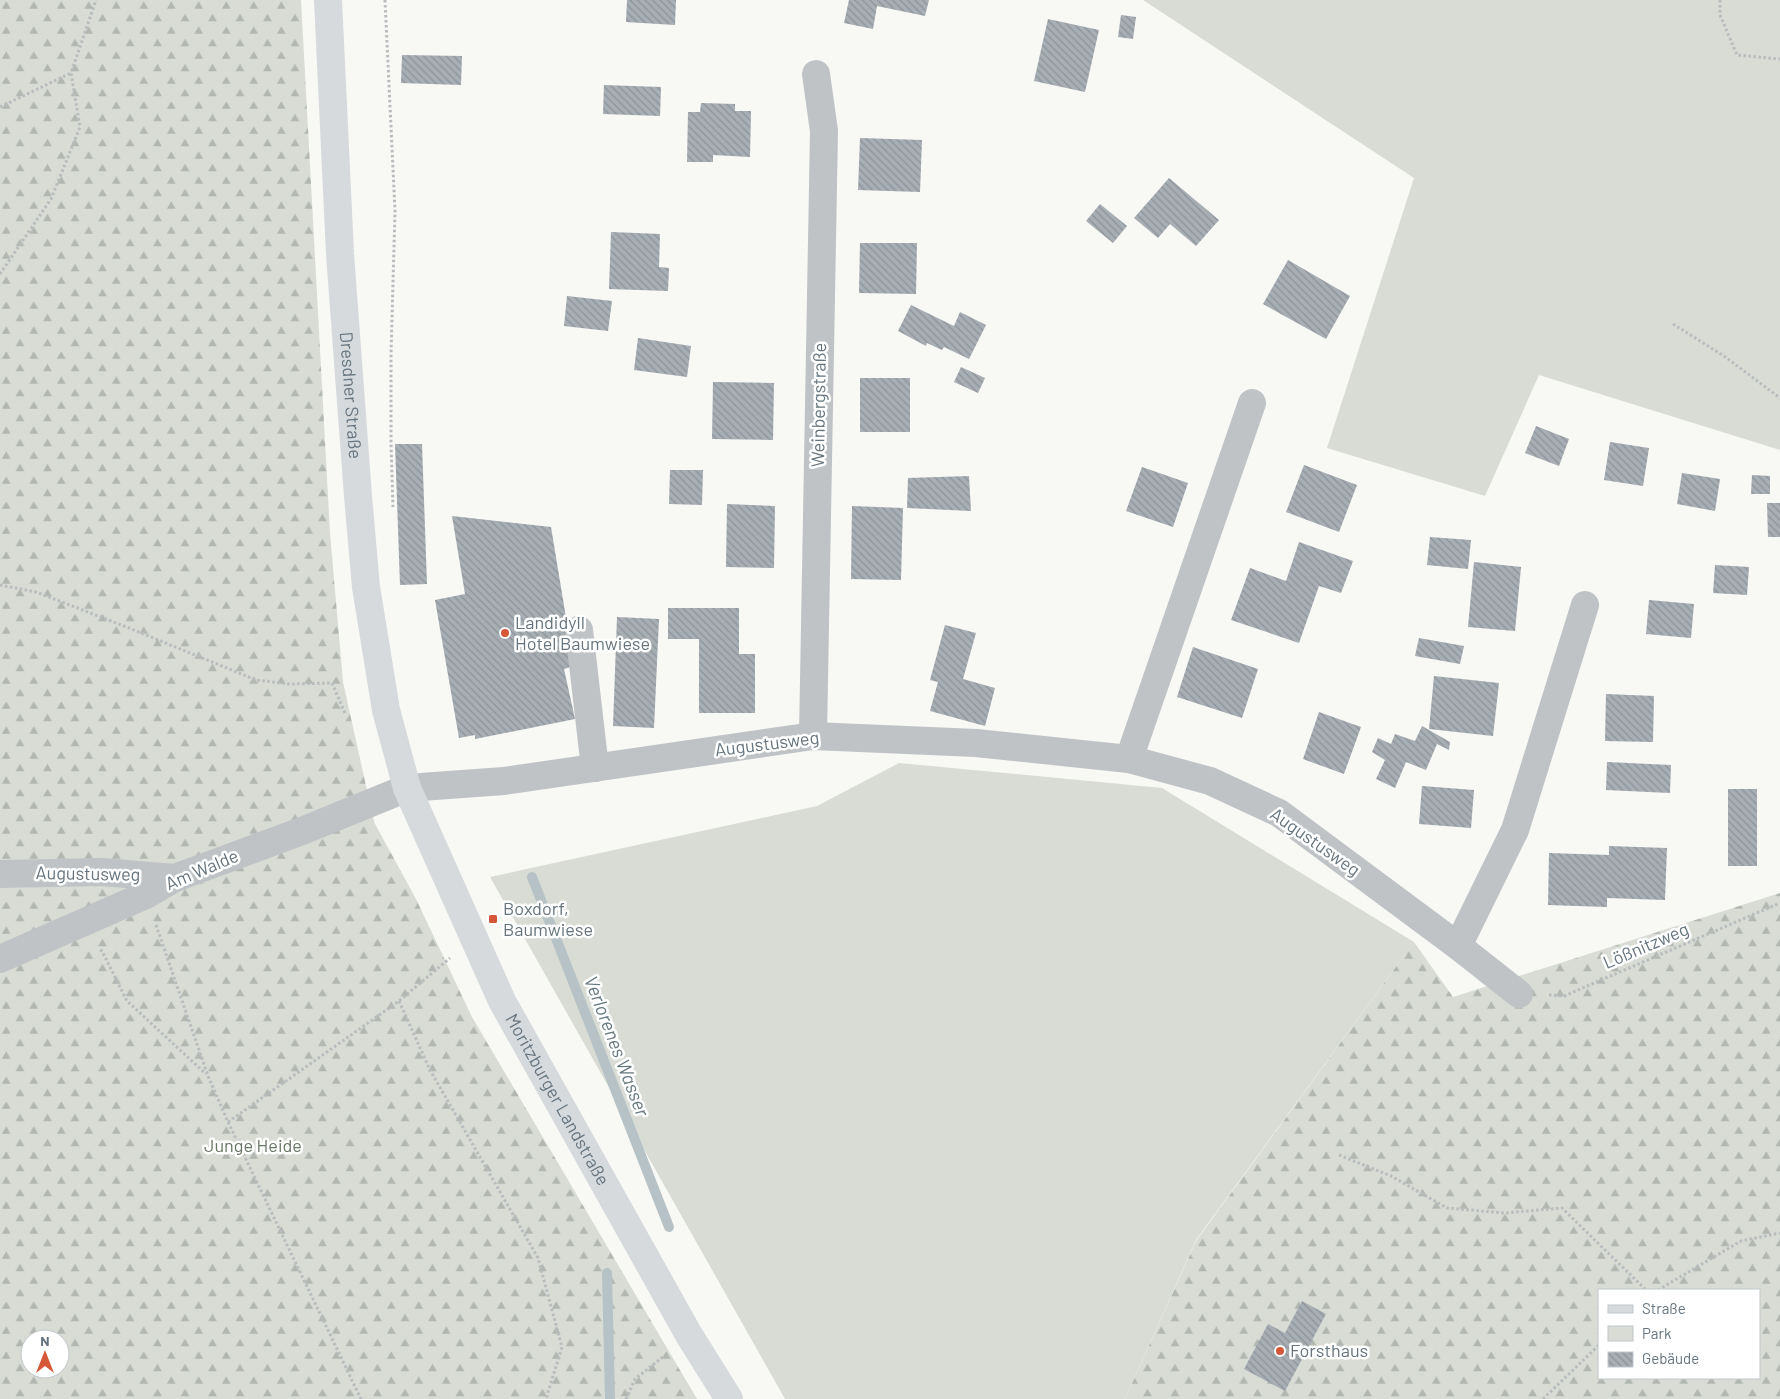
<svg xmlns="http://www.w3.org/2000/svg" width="1780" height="1399" font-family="Barlow,sans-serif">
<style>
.green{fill:#d8dcd5}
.forest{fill:url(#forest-firs);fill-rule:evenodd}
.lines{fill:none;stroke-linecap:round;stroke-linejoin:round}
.stream{stroke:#b6c2c5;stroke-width:10}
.building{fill:url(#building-back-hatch)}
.path{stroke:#b9bcbe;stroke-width:3;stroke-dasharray:2.5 2.5;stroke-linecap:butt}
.minor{stroke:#bfc3c6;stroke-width:28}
.major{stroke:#d6dadd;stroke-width:28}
.poi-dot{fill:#d65737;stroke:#fff;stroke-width:2}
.labels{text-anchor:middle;stroke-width:5;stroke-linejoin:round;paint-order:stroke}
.street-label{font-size:18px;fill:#65747e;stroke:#fff}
.poi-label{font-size:18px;fill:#65747e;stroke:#fff;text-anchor:start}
.park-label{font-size:18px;fill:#677663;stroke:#fff}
.water-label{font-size:19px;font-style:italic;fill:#65797f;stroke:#fff}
</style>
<defs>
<pattern id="forest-firs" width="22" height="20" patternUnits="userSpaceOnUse" patternTransform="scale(1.25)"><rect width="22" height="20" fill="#d8dcd5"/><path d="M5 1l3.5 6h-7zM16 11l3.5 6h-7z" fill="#b3b7b2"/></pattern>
<pattern id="building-back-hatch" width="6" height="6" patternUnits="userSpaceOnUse" patternTransform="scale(1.25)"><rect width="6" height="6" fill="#a7aeb4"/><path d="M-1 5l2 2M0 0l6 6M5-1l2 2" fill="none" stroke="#8c9298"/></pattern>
</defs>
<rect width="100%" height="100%" fill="#f8f8f5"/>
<g class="green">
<path d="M1143,0h637v450l-241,-75 -54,121 -158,-48 87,-270z"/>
<path d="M899,763l263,25 252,154 -218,298 -71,159h-340l-295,-522 327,-71z"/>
</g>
<g class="forest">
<path d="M0,0h301l29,533 13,149 31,140 42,77 56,118 225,382h-697zM30,1339h30v30h-30z"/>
<path d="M1780,893v506h-655l71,-158 218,-299 39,55zM1599,1290h160v88h-160z"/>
</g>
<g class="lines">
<g class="stream">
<path d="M532,877l137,350"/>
<path d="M607,1273l3,126"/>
</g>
</g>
<g class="building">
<path d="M627,0h49l-1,25 -49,-3z"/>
<path d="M849,0h80l-4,16 -48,-10 -4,23 -29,-6z"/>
<path d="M1121,15l15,2 -3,22 -15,-2z"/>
<path d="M1048,19l51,11 -14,62 -51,-11z"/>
<path d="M402,55l60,1 -1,29 -60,-2z"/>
<path d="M604,85l57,2 -1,29 -57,-2z"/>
<path d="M701,103l34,1v7h16l-1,46 -37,-2v7h-26l1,-50h12z"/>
<path d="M860,138l62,2 -2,52 -62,-2z"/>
<path d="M1169,178l50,42 -23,26 -26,-22 -12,14 -24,-20z"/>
<path d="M1100,204l27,22 -14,17 -27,-22z"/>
<path d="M611,232l49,2 -1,33 10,1 -1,23 -59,-2z"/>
<path d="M860,243h57l-1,51 -57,-1z"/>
<path d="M1288,260l62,36 -24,43 -63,-35z"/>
<path d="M567,296l45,5 -4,30 -44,-5z"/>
<path d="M911,305l43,21 6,-14 26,13 -17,34 -25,-12 -2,3 -15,-7 -1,3 -28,-15z"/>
<path d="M638,338l53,8 -4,31 -53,-7z"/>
<path d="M961,367l24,11 -7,15 -24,-11z"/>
<rect x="860" y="378" width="50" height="54"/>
<path d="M713,382l61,1 -1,57 -61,-1z"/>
<path d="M1536,426l33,13 -10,27 -34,-13z"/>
<path d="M1610,442l39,6 -6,38 -39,-6z"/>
<path d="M395,444h27l5,140 -27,1z"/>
<path d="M1304,465l53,20 -18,47 -53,-20z"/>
<path d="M1142,467l46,16 -15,44 -47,-16z"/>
<path d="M670,470h33l-1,35 -33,-1z"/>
<path d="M1682,473l38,6 -5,32 -38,-7z"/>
<path d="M1752,475l18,1v18h-19z"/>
<path d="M969,476l2,35 -64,-3 1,-30z"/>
<path d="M1767,503h13v34h-12z"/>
<path d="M727,504l48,2 -1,62 -48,-1z"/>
<path d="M852,506l51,2 -2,72 -50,-1z"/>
<path d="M452,516l99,11 23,139 -10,3 11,50 -100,20v-4l-16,3 -24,-138 30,-6z"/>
<path d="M1430,537l41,3 -3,29 -41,-4z"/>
<path d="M1299,542l54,19 -12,32 -22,-7 -20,57 -68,-23 19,-52 36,13z"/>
<path d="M1474,562l47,5 -6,64 -47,-4z"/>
<path d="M1715,565l34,2 -2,28 -34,-2z"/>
<path d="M1649,600l45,4 -3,34 -45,-4z"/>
<path d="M668,608h71v46h16v59h-56v-74h-31z"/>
<path d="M617,617l42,2 -5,109 -41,-2z"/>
<path d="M945,625l31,8 -13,46 32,9 -10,38 -55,-15 8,-29 -8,-2z"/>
<path d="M1419,638l45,8 -4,18 -45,-8z"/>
<path d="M1193,647l65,22 -16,49 -65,-21z"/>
<path d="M1434,676l65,7 -6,53 -64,-7z"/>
<path d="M1606,694l48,2 -1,46 -48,-1z"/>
<path d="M1319,712l42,15 -17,47 -41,-15z"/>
<path d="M1422,726l28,16 -1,8 -12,-6 -11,26 -20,-8 -11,26 -19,-9 9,-19 -13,-8 6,-14 13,6 4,-10 20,7z"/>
<path d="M1607,762l64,3 -1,28 -64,-3z"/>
<path d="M1422,786l52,4 -3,38 -52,-4z"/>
<rect x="1728" y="789" width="29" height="77"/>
<path d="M1609,846l58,2 -2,52 -58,-2v9l-59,-2 1,-52 60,2z"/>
<path d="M1302,1301l24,13 -41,77 -41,-22 24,-45 17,9z"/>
</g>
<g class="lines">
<g class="path">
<path d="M385,0l10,211 -4,144v88l2,64"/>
<path d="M1720,0v15l17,40 43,4"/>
<path d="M0,107l71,-34"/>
<path d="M0,274l51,-75 29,-72 -9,-54 25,-73"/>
<path d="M1673,324l51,32 56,42"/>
<path d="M0,585l36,7 88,34 132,54 34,4 42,-1 13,30"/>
<path d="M156,925l52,151 20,46 133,277"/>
<path d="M100,950l2,1 25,50 79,73"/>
<path d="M1549,995l15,1 216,-93"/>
<path d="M399,1001l31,69 108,188 24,89 -16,52"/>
<path d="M228,1122l171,-121 51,-43"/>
<path d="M1339,1155l52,21 56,32 58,5 57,-5 84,82"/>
<path d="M1658,1290l83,-49 39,-8"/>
<path d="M626,1399l9,-20 29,-23"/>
<path d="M1543,1399l56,-54"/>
</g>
<g class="minor">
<path d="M579,630l16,138"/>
<path d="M813,736l11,-605 -8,-57"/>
<path d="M1129,759l123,-356"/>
<path d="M0,874l102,-2 73,6"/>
<path d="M1458,946l57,-116 70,-225"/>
<path d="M0,959l146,-64 29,-17 127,-47 105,-43 97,-7 309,-45 163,7 153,16 81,22 69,32 179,133 61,48"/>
</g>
<path class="major" id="s1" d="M328,0l12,254 18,242 8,91 20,123 21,78 95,213 187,334 40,64"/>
</g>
<g class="poi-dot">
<circle cx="505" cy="633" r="5"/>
<rect x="488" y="914" width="10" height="10" rx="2.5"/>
<circle cx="1280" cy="1351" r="5"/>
</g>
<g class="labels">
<g class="street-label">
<text dy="6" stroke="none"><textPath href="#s1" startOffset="396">Dresdner Straße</textPath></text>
<text transform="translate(819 405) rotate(-89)" y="6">Weinbergstraße</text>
<text transform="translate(767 744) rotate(-7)" y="6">Augustusweg</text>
<text transform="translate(1315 842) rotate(35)" y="6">Augustusweg</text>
<text transform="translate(202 870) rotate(-23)" y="6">Am Walde</text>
<text transform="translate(88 874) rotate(1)" y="6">Augustusweg</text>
<text transform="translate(1646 946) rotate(-23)" y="6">Lößnitzweg</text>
<text dy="6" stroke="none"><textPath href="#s1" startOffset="1140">Moritzburger Landstraße</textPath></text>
</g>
<g class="poi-label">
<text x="515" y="629">Landidyll<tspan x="515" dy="21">Hotel Baumwiese</tspan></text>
<text x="503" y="915">Boxdorf,<tspan x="503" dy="21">Baumwiese</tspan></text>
<text x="1290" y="1357">Forsthaus</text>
</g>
<g class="park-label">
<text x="253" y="1152">Junge Heide</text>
</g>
<g class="water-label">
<text transform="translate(617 1046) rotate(69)" y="7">Verlorenes Wasser</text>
</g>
</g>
<rect x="1598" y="1289" width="162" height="90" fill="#ffffff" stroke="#c1c7cb"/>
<rect x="1608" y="1305" width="25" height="8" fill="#d6dadd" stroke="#c1c7cb"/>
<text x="1642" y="1314" font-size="15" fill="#65747e">Straße</text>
<rect x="1608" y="1326" width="25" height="15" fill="#d8dcd5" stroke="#c1c7cb"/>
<text x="1642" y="1339" font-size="15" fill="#65747e">Park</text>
<rect x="1608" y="1352" width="25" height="15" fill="url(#building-back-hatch)" stroke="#c1c7cb"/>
<text x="1642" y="1364" font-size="15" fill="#65747e">Gebäude</text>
<g transform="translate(45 1354)"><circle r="24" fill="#ffffff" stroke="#c1c7cb"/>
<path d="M0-4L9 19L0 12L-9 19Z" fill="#d65737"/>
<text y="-8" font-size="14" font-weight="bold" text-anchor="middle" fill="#65747e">N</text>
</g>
</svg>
